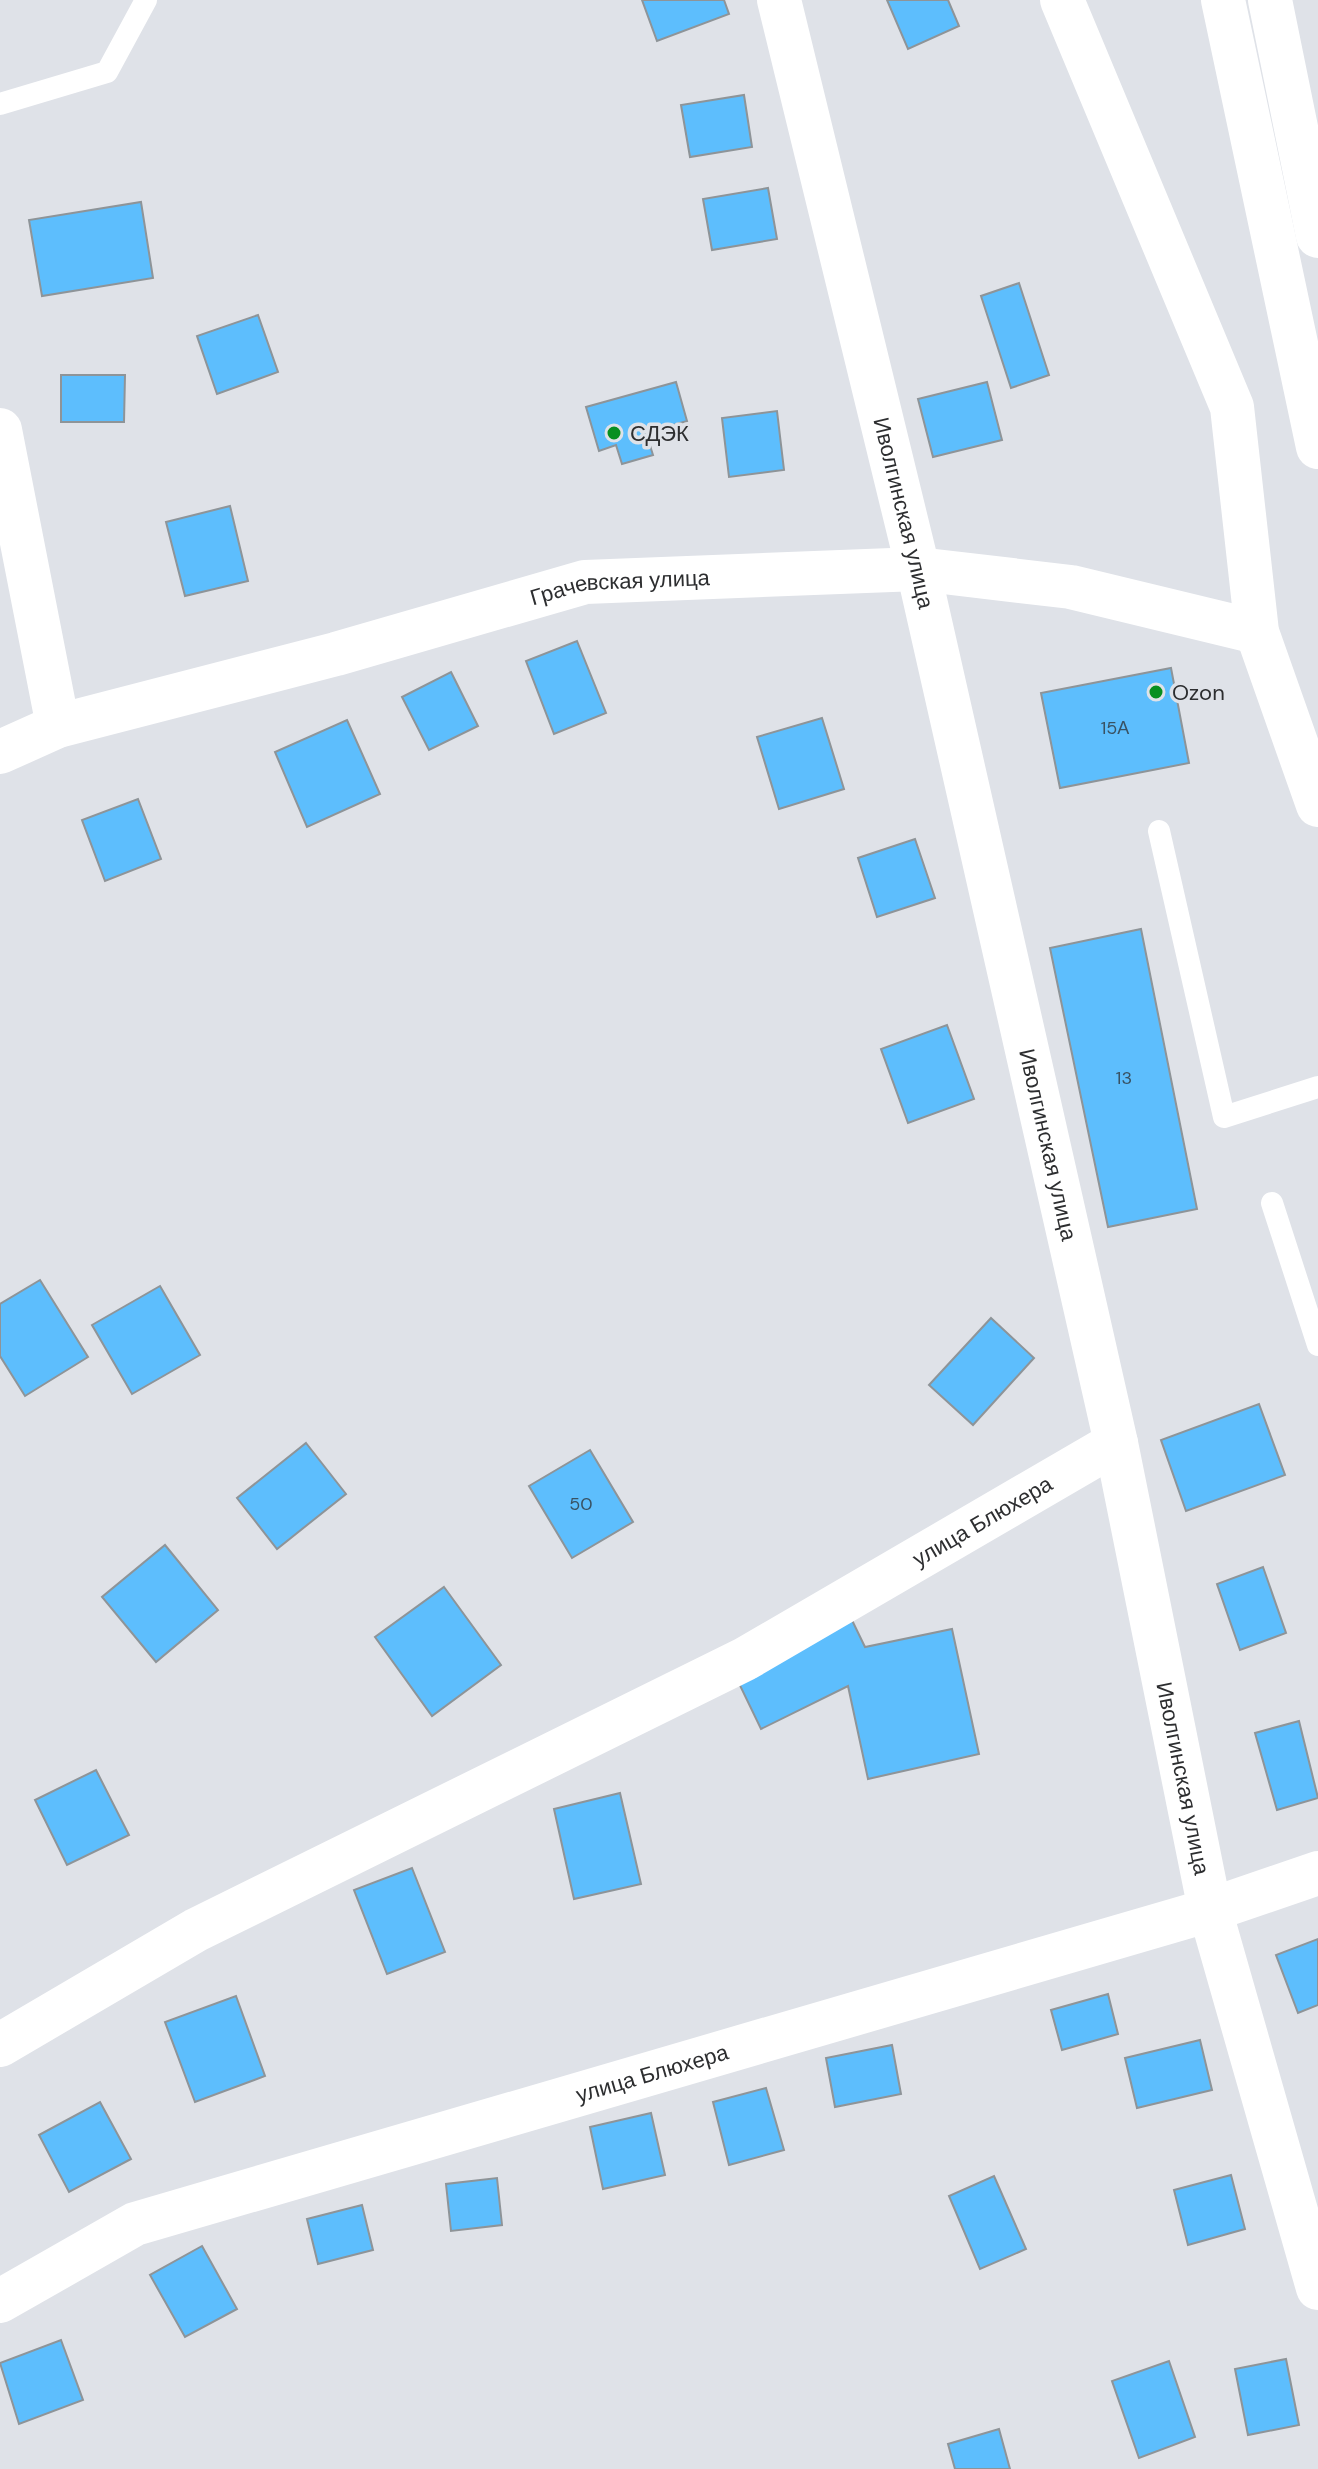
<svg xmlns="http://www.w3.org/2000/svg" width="1318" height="2469" font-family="'DM Sans',sans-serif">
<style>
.building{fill:#5dbefd;stroke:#8e9498;stroke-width:2}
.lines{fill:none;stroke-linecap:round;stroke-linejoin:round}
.lane{stroke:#fff;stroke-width:22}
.street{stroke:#fff;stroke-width:44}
.primary{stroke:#fff;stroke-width:44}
.poi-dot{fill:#078f20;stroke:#dfe2e8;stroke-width:3}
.labels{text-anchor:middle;stroke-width:7;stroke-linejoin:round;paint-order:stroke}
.number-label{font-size:18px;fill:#395263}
.poi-label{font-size:22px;fill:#2d2e30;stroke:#dfe2e8;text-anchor:start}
.street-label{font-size:22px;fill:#2d2e30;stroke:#dfe2e8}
</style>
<rect width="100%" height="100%" fill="#dfe2e8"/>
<g class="building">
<path d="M642,0h82l5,14 -72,27z"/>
<path d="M887,0h61l11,26 -51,23z"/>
<path d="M744,95l8,52 -62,10 -9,-52z"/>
<path d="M768,188l9,51 -65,11 -9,-51z"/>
<path d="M141,202l12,76 -111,18 -13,-76z"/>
<path d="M1019,283l30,92 -38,13 -30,-92z"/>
<path d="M258,315l20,57 -61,22 -20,-58z"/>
<path d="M61,375h64l-1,47h-63z"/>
<path d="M676,382l11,39 -41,12 7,22 -31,9 -6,-19 -17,6 -13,-44z"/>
<path d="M987,382l15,58 -69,17 -15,-58z"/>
<path d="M777,411l7,59 -55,7 -7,-59z"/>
<path d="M230,506l18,75 -63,15 -19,-74z"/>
<path d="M577,641l29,72 -52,21 -28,-73z"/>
<path d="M1171,668l18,95 -129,25 -19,-95z"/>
<path d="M451,672l27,54 -49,24 -27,-53z"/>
<path d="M822,718l22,71 -65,20 -22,-72z"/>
<path d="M347,720l33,74 -73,33 -32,-75z"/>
<path d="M138,799l23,60 -56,22 -23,-61z"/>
<path d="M915,839l20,59 -58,19 -19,-59z"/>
<path d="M1141,929l56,280 -89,18 -58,-279z"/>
<path d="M947,1025l27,74 -66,24 -27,-74z"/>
<path d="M40,1280l48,77 -63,39 -25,-40v-52z"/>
<path d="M160,1286l40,69 -68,39 -40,-69z"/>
<path d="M991,1318l43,40 -61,67 -44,-40z"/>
<path d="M1259,1404l26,71 -99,36 -25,-71z"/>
<path d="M306,1443l40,51 -69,55 -40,-51z"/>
<path d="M590,1450l43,72 -61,36 -43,-72z"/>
<path d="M165,1545l53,65 -62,52 -54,-65z"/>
<path d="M1263,1567l23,66 -46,17 -23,-66z"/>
<path d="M444,1587l57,78 -69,51 -57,-79z"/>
<path d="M849,1614l16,33 87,-18 27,125 -111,25 -20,-93 -87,43 -28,-58z"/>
<path d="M1299,1721l19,77 -41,12 -22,-77z"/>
<path d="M96,1770l33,65 -62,30 -32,-65z"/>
<path d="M620,1793l21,91 -67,15 -20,-90z"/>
<path d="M412,1868l33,84 -58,22 -33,-84z"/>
<path d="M1318,1939v66l-20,8 -22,-58z"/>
<path d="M1108,1994l10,40 -56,16 -11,-40z"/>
<path d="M236,1996l29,80 -70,26 -30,-80z"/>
<path d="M1200,2040l12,50 -75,18 -12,-50z"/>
<path d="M892,2045l9,49 -66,13 -9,-49z"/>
<path d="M766,2088l18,62 -55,15 -16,-63z"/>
<path d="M100,2102l31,57 -62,33 -30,-57z"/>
<path d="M651,2113l14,62 -62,14 -13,-62z"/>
<path d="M1231,2175l14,54 -57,16 -14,-55z"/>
<path d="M994,2176l32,73 -46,20 -31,-73z"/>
<path d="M497,2178l5,47 -51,6 -5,-47z"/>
<path d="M362,2205l11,45 -55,14 -11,-45z"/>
<path d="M202,2246l35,63 -52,28 -35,-62z"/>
<path d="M61,2340l22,60 -64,24 -19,-61z"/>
<path d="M1286,2359l13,66 -51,10 -13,-66z"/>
<path d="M1169,2361l26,76 -56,21 -27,-77z"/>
<path d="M999,2429l11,40h-55l-7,-25z"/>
</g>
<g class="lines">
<g class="lane">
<path d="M0,104l107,-32 39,-72"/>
<path d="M1159,831l65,286 94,-30"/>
<path d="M1272,1203l46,142"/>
</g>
<g class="street">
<path id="s1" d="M779,0l139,569 198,874 94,467 108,378"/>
<path d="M1062,0l170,407 25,225 61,173"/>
<path d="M0,430l58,296"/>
<path id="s2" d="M0,752l58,-26 278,-72 249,-72 333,-13 153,18 186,45"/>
<path id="s3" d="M0,2045l196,-115 549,-271 371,-216"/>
<path id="s4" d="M0,2301l135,-77 1075,-314 108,-37"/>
</g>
<g class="primary">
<path d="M1223,0l95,447"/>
<path d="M1270,0l48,236"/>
</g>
</g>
<g class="poi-dot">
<circle cx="614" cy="433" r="8"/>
<circle cx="1156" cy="692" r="8"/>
</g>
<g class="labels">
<g class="number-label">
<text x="1115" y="734">15А</text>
<text x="1124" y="1084">13</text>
<text x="581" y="1510">50</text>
</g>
<g class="poi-label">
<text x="630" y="441">СДЭК</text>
<text x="1172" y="700">Ozon</text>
</g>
<g class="street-label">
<text dy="8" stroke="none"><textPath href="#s1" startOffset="528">Иволгинская улица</textPath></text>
<text dy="8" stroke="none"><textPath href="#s2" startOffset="644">Грачевская улица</textPath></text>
<text dy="8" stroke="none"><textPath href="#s1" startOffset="1176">Иволгинская улица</textPath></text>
<text dy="8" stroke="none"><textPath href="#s3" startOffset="1114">улица Блюхера</textPath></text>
<text dy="8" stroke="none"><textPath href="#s1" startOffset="1824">Иволгинская улица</textPath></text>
<text dy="8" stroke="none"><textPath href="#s4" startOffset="694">улица Блюхера</textPath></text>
</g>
</g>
</svg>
